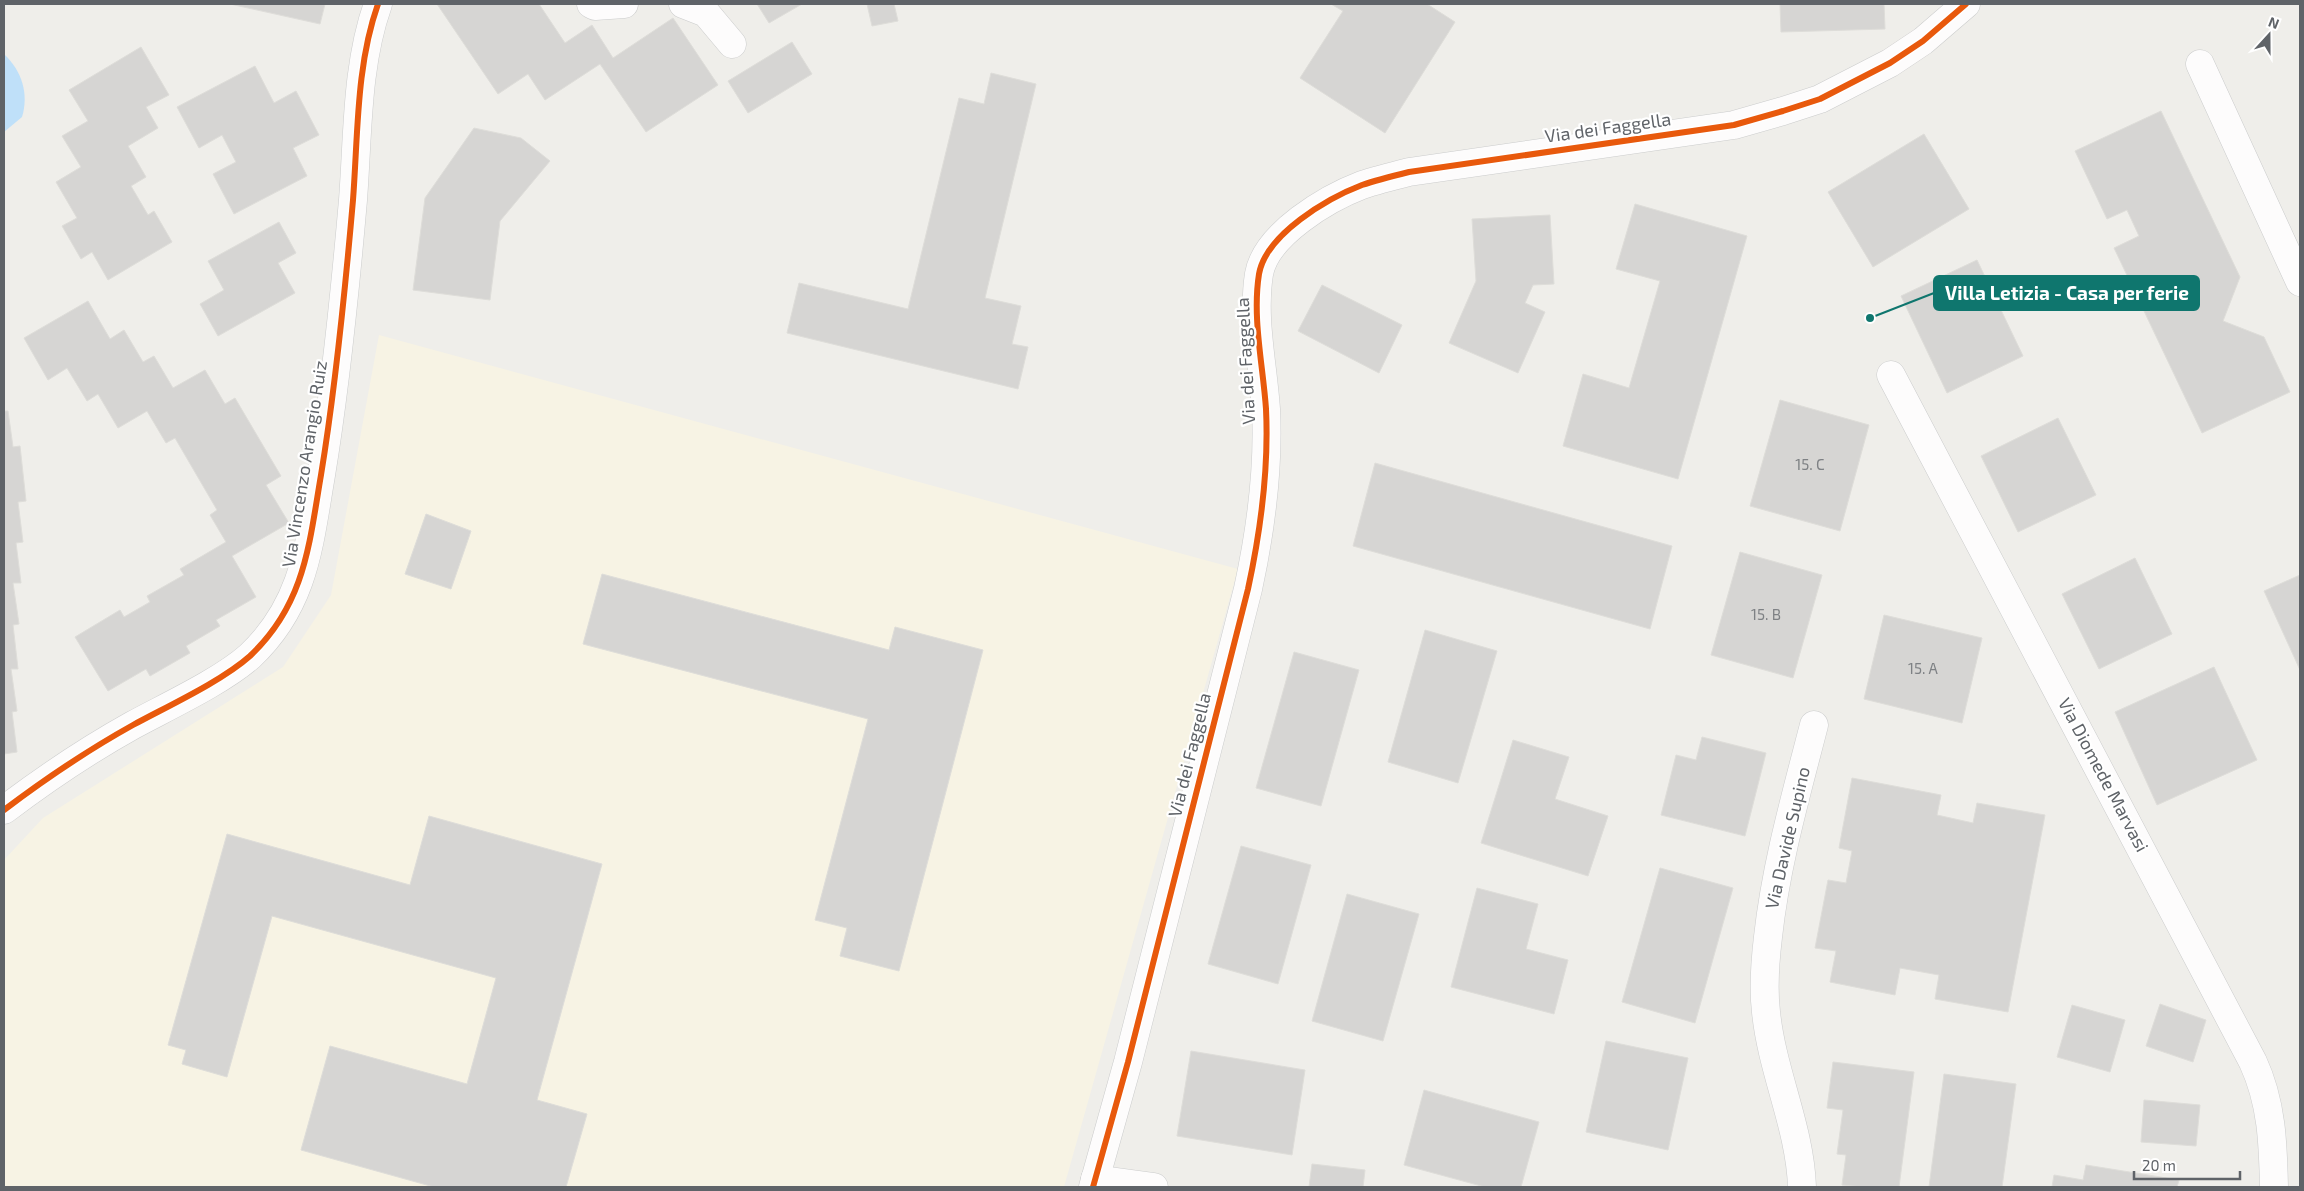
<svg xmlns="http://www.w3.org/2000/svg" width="2304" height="1191" font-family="'Exo 2',sans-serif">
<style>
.commercial{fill:#f7f3e4}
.water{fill:#bfe0f9}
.building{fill:#d6d5d3;stroke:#deddd9}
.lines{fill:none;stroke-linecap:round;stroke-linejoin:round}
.minor-casing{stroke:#cbcccc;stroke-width:29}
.minor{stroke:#fdfcfc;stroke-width:28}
.cycleway-casing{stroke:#fff;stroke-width:9}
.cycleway{stroke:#e8590c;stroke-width:6}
.labels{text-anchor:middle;stroke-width:4.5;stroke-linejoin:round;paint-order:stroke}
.number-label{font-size:15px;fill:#7e8184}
.street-label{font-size:18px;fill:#5f6368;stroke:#fff}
.leader{fill:none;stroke:#0f766e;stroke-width:2}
.callout-dot{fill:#0f766e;stroke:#fff;stroke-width:2}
.callout{fill:#0f766e;stroke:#0f766e;stroke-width:2}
.callout-label{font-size:19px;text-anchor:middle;font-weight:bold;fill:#fff}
</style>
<rect width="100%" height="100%" fill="#efeeea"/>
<path class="commercial" d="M379,335l859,234 -174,618h-1060v-327l39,-42 240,-151 48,-72z"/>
<path class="water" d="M4,54c18,17 25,40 18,63l-18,15z"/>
<g class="building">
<path d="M230,4h95l-5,20z"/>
<path d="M437,4h102l26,39 27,-18 21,33 60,-40 45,67 -72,47 -46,-68 -55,36 -17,-26 -30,20z"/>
<path d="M757,4h45l-33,19z"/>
<path d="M867,4h27l4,17 -26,5z"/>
<path d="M1331,4h96l28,18 -70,111 -85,-55 43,-67z"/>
<path d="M1780,4h104l1,25 -104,3z"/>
<path d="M792,42l20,32 -64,39 -20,-32z"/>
<path d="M141,47l28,48 -23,12 12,21 -30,18 18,31 -15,9 17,29 6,-4 18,31 -64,38 -16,-28 -11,7 -19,-33 15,-8 -21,-36 25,-15 -19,-31 26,-15 -19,-31z"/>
<path d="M255,66l19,37 22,-12 23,44 -26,13 14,28 -73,38 -21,-40 23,-12 -14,-27 -23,13 -22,-41z"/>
<path d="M991,73l45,11 -51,214 36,8 -9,38 16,3 -10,42 -231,-56 12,-50 109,26 51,-211 25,6z"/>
<path d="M2161,111l79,166 -17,44 41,16 26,55 -88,41 -88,-185 25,-12 -12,-26 -20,9 -32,-68z"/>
<path d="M474,128l47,10 29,23 -50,60 -10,79 -77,-10 12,-92z"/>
<path d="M1924,134l45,75 -96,58 -45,-75z"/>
<path d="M1635,204l112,32 -69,243 -115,-33 20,-72 46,14 31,-107 -44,-12z"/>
<path d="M1550,215l4,69 -21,1 -8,18 20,9 -27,61 -69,-30 27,-62 -4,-62z"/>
<path d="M279,222l17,31 -18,10 17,30 -77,43 -18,-32 24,-14 -16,-29z"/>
<path d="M1977,260l46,96 -76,37 -46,-97z"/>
<path d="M1322,285l80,40 -23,48 -81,-42z"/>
<path d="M88,301l22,38 14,-9 19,32 11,-6 19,32 32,-18 20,34 10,-6 46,78 -15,9 23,38 -57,33 24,41 -40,23 4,6 -34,20 4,7 -40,23 -4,-7 -38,22 -33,-54 45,-27 4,7 26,-15 -3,-6 37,-21 -4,-6 46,-27 -16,-27 7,-5 -42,-72 -9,5 -19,-32 -29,17 -20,-34 -11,7 -20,-33 -19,12 -24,-42z"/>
<path d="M1780,400l89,25 -29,106 -90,-25z"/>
<path d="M4,411h4l5,36 7,-1 6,55 -8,1 5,40 -7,1 5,40h-8l6,41 -6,1 5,44h-7l6,42 -5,1 5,40 -13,2z"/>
<path d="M2058,418l38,77 -78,37 -37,-76z"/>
<path d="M1375,463l297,83 -22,83 -297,-83z"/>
<path d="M426,514l45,17 -20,58 -46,-15z"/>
<path d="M1740,552l82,23 -29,103 -82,-23z"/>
<path d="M2135,558l37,76 -73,35 -37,-75z"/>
<path d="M602,574l287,76 6,-23 88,23 -84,321 -59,-15 7,-28 -32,-8 53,-201 -285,-75z"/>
<path d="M2300,575v95l-36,-79z"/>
<path d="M1884,615l98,23 -20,85 -98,-24z"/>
<path d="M1425,630l72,21 -39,132 -70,-21z"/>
<path d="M1294,652l65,18 -38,136 -65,-18z"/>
<path d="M2214,667l43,93 -100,45 -42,-93z"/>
<path d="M1702,737l64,16 -21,83 -84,-21 15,-60 20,5z"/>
<path d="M1513,740l56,17 -14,42 53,17 -20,60 -107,-33z"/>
<path d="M1852,778l89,17 -4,20 36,8 4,-20 68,12 -37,197 -73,-13 4,-24 -39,-7 -5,27 -65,-13 6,-31 -21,-3 13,-68 18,3 6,-32 -13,-3z"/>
<path d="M429,816l173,48 -65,236 50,14 -21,73h-132l-133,-37 29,-104 137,38 29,-106 -224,-62 -45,161 -45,-13 4,-14 -18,-5 59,-211 183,51z"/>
<path d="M1241,846l70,19 -33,119 -70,-20z"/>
<path d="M1660,868l73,20 -38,135 -73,-21z"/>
<path d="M1477,888l61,16 -12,45 42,11 -14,54 -103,-27z"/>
<path d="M1347,894l72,20 -36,127 -71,-20z"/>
<path d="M2160,1004l46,16 -13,42 -47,-16z"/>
<path d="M2072,1005l53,15 -15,52 -53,-15z"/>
<path d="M1606,1041l82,17 -20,92 -82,-18z"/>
<path d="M1191,1051l114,19 -13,85 -115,-19z"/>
<path d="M1833,1062l81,10 -15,115h-36l-21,-2 4,-30 -9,-1 6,-44 -16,-2z"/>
<path d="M1944,1074l72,10 -14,103h-73z"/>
<path d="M1424,1090l115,32 -18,65h-36l-81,-22z"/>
<path d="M2144,1100l56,5 -4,41 -55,-4z"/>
<path d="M1312,1164l53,6 -2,17h-54z"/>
<path d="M2086,1165l93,15 -2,7h-125l2,-12 29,5z"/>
</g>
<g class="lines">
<g class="minor-casing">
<g id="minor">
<path d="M591,4l4,2 29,-2"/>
<path d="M683,4l23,9 26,31"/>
<path d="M2200,64l100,218"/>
<path d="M1891,375l362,687c19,41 20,82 21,125"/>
<path d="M4,810c41,-31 84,-60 129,-85 35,-19 89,-44 117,-69 55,-52 59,-111 71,-181 15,-91 24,-183 32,-275 5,-65 3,-134 25,-196"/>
<path d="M1095,1179l59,8"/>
<path d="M1093,1187l35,-125 120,-473c13,-60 21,-118 18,-180 -3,-44 -14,-91 -7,-135 7,-40 69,-76 103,-89 15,-5 31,-9 47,-13l325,-47 49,-14 37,-12 70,-36 33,-22 43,-37"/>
<path d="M1802,1187c-2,-60 -30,-115 -36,-175 -3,-25 -1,-50 2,-75 8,-73 28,-142 46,-212"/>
</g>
</g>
<use href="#minor" class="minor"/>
<g class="cycleway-casing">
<g id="cycleway">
<path d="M4,810c41,-31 84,-60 129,-85 35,-19 89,-44 117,-69 55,-52 59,-111 71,-181 15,-91 24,-183 32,-275 5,-65 3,-134 25,-196"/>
<path d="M1093,1187l35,-125 120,-473c13,-60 21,-118 18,-180 -3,-44 -14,-91 -7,-135 7,-40 69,-76 103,-89 15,-5 31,-9 47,-13l325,-47 49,-14 37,-12 70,-36 33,-22 43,-37"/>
</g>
</g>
<use href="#cycleway" class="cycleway"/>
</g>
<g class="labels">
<g class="number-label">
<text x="1810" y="470">15. C</text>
<text x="1766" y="620">15. B</text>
<text x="1923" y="674">15. A</text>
</g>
<g class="street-label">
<text transform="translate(1608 128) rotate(-8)" y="6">Via dei Faggella</text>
<text transform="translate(1246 361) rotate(-93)" y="6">Via dei Faggella</text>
<text transform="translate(305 464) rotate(-81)" y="6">Via Vincenzo Arangio Ruiz</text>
<text transform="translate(1190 755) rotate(-76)" y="6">Via dei Faggella</text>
<text transform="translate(2103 775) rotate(62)" y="6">Via Diomede Marvasi</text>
<text transform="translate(1788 838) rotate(-77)" y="6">Via Davide Supino</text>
</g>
</g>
<path class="leader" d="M1870 318L1934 293"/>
<circle class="callout-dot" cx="1870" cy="318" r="5"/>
<rect class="callout" x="1934" y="276" width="265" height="34" rx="5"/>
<g class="callout-label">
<text x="2067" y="300">Villa Letizia - Casa per ferie</text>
</g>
<rect width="2304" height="1191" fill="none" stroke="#5f6368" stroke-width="10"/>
<g transform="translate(2269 35) rotate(21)" stroke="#ffffff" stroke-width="4" paint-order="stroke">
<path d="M0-4L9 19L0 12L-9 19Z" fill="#5f6368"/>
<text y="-8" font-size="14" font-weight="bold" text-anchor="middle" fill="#5f6368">N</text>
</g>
<path d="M2134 1171v8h106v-8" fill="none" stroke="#5f6368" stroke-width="2.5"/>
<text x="2142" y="1171" font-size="15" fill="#5f6368" stroke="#ffffff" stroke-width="4" paint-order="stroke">20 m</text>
</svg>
